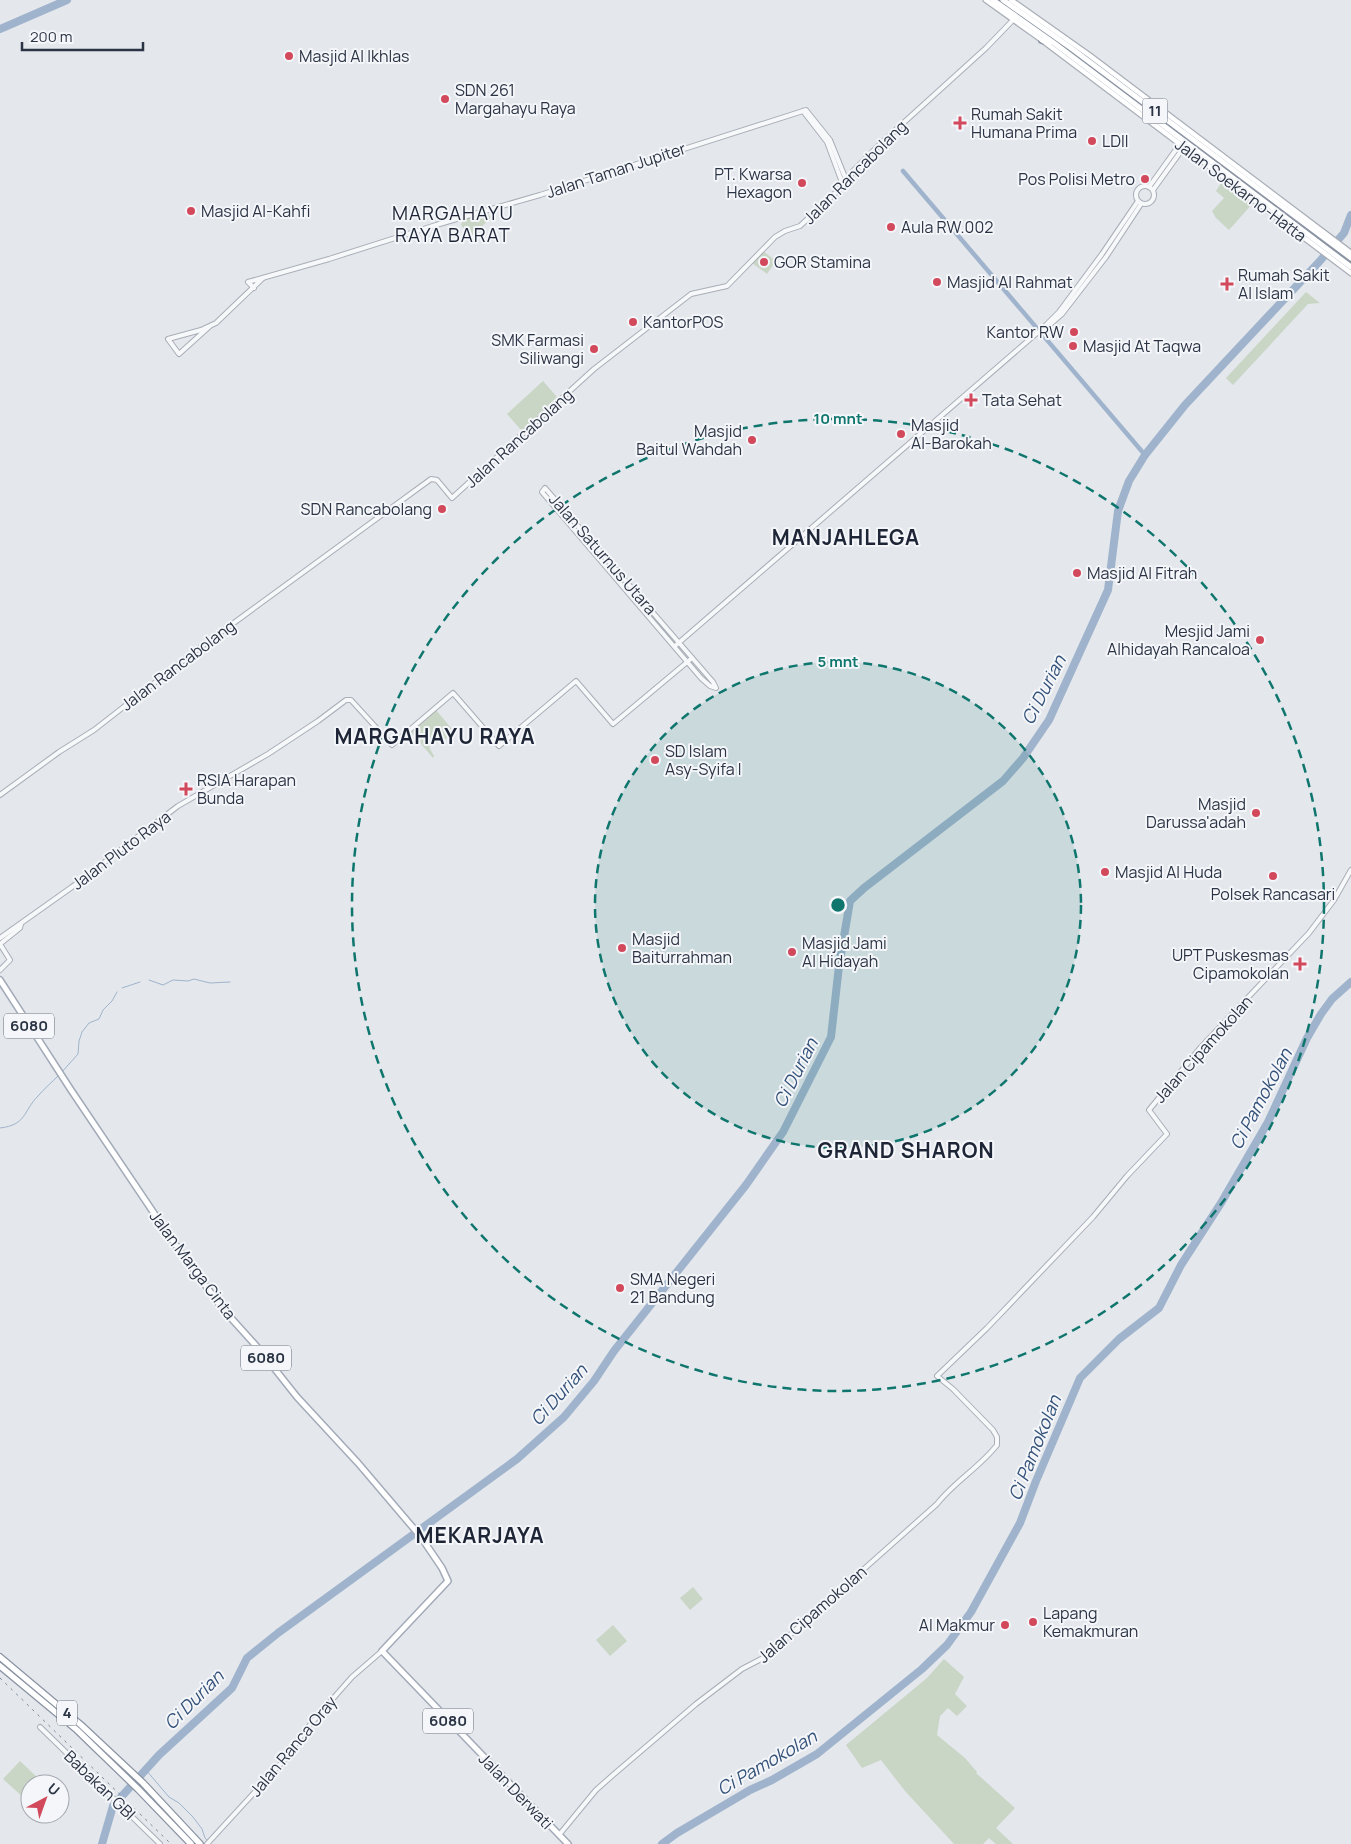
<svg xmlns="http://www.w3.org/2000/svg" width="1351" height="1844" font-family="Manrope,sans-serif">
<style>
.green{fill:#c9d6c5}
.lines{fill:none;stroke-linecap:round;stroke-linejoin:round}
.stream{stroke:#9fb4cc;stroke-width:1}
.canal{stroke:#9fb4cc;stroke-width:4.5}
.river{stroke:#9fb4cc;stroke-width:8}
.tertiary-casing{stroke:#a9aeb7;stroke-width:6}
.secondary-casing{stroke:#a9aeb7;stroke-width:7}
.primary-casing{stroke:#a3abb8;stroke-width:8}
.trunk-casing{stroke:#8b94a3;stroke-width:8}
.motorway-casing{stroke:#8b94a3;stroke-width:8}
.tertiary{stroke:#f7f8fa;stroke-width:4}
.secondary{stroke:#fff;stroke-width:4.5}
.primary{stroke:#fff;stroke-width:5}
.trunk{stroke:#fff;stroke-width:5}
.motorway{stroke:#fff;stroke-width:5.5}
.rail{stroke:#7d8696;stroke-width:1;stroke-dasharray:2.5 5;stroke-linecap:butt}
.ring{fill:none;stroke:#0f766e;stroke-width:2.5;stroke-dasharray:9 6}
.poi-dot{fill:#d1495b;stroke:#f4f6f9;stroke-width:2}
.labels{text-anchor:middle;stroke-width:4;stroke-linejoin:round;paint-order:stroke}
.shield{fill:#f4f6f9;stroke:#676e7b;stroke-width:1}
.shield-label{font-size:15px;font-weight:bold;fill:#2b3445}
.poi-label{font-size:16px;fill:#2b3445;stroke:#f4f6f9;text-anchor:start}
.street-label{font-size:16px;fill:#2b3445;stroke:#f4f6f9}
.water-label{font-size:18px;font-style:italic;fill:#34527a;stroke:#f4f6f9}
.quarter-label{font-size:19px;letter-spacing:1px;fill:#1d2536;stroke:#f4f6f9}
.district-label{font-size:21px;font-weight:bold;letter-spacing:1px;fill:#1d2536;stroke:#f4f6f9}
.centre{fill:#0f766e;stroke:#f4f6f9;stroke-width:2.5}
.ring-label{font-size:15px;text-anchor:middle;font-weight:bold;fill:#0f766e;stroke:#f4f6f9;stroke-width:4;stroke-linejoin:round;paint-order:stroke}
</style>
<rect width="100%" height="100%" fill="#e4e7ec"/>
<g class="green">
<path d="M1223,180l30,23 -24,27 -13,-12 -4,-7 12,-13 -8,-7z"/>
<path d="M487,212l4,6 -21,19 -9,-12 2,-6z"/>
<path d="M763,251l13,10 -9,13 -15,-11z"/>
<path d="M1306,292l14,11 -12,1 -75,81 -7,-7z"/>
<path d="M543,381l14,16 -35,34 -15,-17z"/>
<path d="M436,710l20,24 -27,13 5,9 -1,2 -22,-26z"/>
<path d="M693,1587l10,12 -13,11 -10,-12z"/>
<path d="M613,1625l14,16 -17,15 -14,-16z"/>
<path d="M944,1659l20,18 -9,17 12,12 -10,10 -9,-8 -8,8 -3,19 28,23 12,14 -1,1 39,35 -19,20 17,16h-17l-7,-6 -6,6h-29l-49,-53 -24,-31 -19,8 -16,-23 81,-67z"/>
<path d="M20,1761l20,19 -4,4h-6v7l-6,7 -21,-19z"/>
</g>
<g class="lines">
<g class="stream">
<path d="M149,980l14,5 10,-5 15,1 6,-2 16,4 20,-1"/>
<path d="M122,988l18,-6"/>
<path d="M61,1073l17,-19 1,-13 3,-9 7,-9 10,-4 4,-9 9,-9 5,-9"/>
<path d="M0,1128c27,-3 23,-17 38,-32 6,-7 14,-14 20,-20"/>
<path d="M146,1770l23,27 10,6 14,14 9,12 3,9 6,6"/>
</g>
<path class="canal" d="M903,171l242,284"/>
<g class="river">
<path d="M0,29l67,-29"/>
<path d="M102,1844l11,-38 46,-51 73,-67 15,-30 31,-25 239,-174 47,-42 30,-36 20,-30 132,-166 37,-53 48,-95 8,-71 11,-65 14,-13 139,-107 20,-23 26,-38 59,-130 10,-79 11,-30 16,-26 40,-50 134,-143 25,-29 7,-18"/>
<path d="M662,1844l15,-11 73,-43 22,-10 45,-26 105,-85 25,-24 24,-33 49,-89 16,-42 44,-103 39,-39 40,-31 22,-43 40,-62 47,-81 39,-84 14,-24 11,-15 19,-17"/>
</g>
<g class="tertiary-casing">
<g id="tertiary">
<path d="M803,111l24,31 16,43"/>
<circle cx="1145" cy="195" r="9"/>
<path d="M1149,187l31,-43"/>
<path d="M1153,190l31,-43"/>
<path d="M254,288l-6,-6 81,-23 107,-34 104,-30 266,-85 24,30 17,42"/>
<path d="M210,326l-31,28 -11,-15 33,-9 15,-7 47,-45"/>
<path d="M1042,329l17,-17 43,-58 36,-53"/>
<path d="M545,488l168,194 3,6 -6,-2 -9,-8 -159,-186z"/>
<path d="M675,646l362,-313 9,-5 16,-14 44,-57 35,-53"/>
<path d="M0,795l59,-43 35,-22 104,-81 233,-170 6,1 15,18 142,-129 97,-75 36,-8 48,-49 10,-6 15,-5 47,-44 6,-11 26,-26 107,-97 27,-28"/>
<path d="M0,938l72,-51 106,-81 90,-52 50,-33 28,-21h5l41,45 61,-52 46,53 77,-65 37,43 79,-66"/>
<path d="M0,970l10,-10 -10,-16 20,-16 1,-4"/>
<path d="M40,1727l120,117"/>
<path d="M559,1835l37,-45 17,-15 83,-71 46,-35 23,-12 172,-153c17,-22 43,-37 60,-59v-8l-4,-7 -40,-41 -16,-13 50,-48 106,-111 34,-41 40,-42 -18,-24 52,-63 108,-114 25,-33 17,-30"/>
<path d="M207,1844l78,-85 18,-26 34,-39 15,-17 30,-26"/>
</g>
</g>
<g class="secondary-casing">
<g id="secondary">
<path d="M986,0l56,40 309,233"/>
<path d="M1011,0l78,55 262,198"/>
</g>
</g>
<g class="primary-casing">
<path id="primary" d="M0,980l71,110 99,147 52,71 37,41 38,48 61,66 63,74 21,31 6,13 -66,70 186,193"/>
</g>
<g class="trunk-casing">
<g id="trunk">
<path d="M993,0l61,43 297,224"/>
<path d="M1003,0l68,48 280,210"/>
<path d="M1042,40l9,2"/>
</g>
</g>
<g class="motorway-casing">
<g id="motorway">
<path d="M0,1657l81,68 62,58 57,61"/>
<path d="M0,1666l77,64 61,59 53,55"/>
</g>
</g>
<use href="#tertiary" class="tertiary"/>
<use href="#secondary" class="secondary"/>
<use href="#primary" class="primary"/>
<use href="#trunk" class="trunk"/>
<use href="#motorway" class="motorway"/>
<path class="rail" d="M0,1678l171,166"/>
</g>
<circle cx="838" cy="905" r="243" fill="#0f766e" fill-opacity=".12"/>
<g class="ring">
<circle cx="838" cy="905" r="243"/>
<circle cx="838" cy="905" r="486"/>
</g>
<g class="poi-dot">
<circle cx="289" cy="56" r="5"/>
<circle cx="445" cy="99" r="5"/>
<path d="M957.5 115.5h5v5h5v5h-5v5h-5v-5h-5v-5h5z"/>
<circle cx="1092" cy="141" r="5"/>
<circle cx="1145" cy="179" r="5"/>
<circle cx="802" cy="183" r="5"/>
<circle cx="191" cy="211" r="5"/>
<circle cx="891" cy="227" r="5"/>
<circle cx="764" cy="262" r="5"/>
<circle cx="937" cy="282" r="5"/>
<path d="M1224.5 276.5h5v5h5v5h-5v5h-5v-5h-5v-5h5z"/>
<circle cx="633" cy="322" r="5"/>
<circle cx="1074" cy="332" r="5"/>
<circle cx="1073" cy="346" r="5"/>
<circle cx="594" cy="349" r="5"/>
<path d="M968.5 392.5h5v5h5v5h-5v5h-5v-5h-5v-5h5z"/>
<circle cx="901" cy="434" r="5"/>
<circle cx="752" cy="440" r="5"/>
<circle cx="442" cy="509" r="5"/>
<circle cx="1077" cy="573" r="5"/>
<circle cx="1260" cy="640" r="5"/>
<circle cx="655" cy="760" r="5"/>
<path d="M183.5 781.5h5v5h5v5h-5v5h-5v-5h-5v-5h5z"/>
<circle cx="1256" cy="813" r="5"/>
<circle cx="1105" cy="872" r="5"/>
<circle cx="1273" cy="876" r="5"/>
<circle cx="622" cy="948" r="5"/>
<circle cx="792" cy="952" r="5"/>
<path d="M1297.5 956.5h5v5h5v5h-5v5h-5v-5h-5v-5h5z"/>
<circle cx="620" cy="1288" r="5"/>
<circle cx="1033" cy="1622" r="5"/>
<circle cx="1005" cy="1625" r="5"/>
</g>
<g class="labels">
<g class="shield">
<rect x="1142.5" y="98.5" width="25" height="25" rx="4"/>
<rect x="4" y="1013.5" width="50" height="25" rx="4"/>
<rect x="241" y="1345.5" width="50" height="25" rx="4"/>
<rect x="57" y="1700.5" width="20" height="25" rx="4"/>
<rect x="423" y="1708.5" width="50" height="25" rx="4"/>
</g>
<g class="shield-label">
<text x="1155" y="116">11</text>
<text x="29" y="1031">6080</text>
<text x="266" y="1363">6080</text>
<text x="67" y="1718">4</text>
<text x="448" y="1726">6080</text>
</g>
<g class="poi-label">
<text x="299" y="62">Masjid Al Ikhlas</text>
<text x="455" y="96">SDN 261<tspan x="455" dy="18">Margahayu Raya</tspan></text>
<text x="971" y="120">Rumah Sakit<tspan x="971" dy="18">Humana Prima</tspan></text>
<text x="1102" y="147">LDII</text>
<text x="792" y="180" text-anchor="end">PT. Kwarsa<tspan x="792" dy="18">Hexagon</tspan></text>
<text x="1135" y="185" text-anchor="end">Pos Polisi Metro</text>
<text x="201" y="217">Masjid Al-Kahfi</text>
<text x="901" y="233">Aula RW.002</text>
<text x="774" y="268">GOR Stamina</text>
<text x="1238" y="281">Rumah Sakit<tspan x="1238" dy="18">Al Islam</tspan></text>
<text x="947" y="288">Masjid Al Rahmat</text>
<text x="643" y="328">KantorPOS</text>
<text x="1064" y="338" text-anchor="end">Kantor RW</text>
<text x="584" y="346" text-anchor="end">SMK Farmasi<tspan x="584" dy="18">Siliwangi</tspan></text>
<text x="1083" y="352">Masjid At Taqwa</text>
<text x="982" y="406">Tata Sehat</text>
<text x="911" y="431">Masjid<tspan x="911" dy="18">Al-Barokah</tspan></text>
<text x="742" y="437" text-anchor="end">Masjid<tspan x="742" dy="18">Baitul Wahdah</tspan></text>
<text x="432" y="515" text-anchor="end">SDN Rancabolang</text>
<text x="1087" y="579">Masjid Al Fitrah</text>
<text x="1250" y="637" text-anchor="end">Mesjid Jami<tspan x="1250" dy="18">Alhidayah Rancaloa</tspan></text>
<text x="665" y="757">SD Islam<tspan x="665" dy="18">Asy-Syifa I</tspan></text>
<text x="197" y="786">RSIA Harapan<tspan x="197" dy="18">Bunda</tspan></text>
<text x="1246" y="810" text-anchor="end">Masjid<tspan x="1246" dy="18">Darussa'adah</tspan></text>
<text x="1115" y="878">Masjid Al Huda</text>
<text x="1273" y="900" text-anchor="middle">Polsek Rancasari</text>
<text x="632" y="945">Masjid<tspan x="632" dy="18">Baiturrahman</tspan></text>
<text x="802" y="949">Masjid Jami<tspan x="802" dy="18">Al Hidayah</tspan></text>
<text x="1289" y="961" text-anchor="end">UPT Puskesmas<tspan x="1289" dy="18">Cipamokolan</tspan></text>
<text x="630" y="1285">SMA Negeri<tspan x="630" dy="18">21 Bandung</tspan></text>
<text x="1043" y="1619">Lapang<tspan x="1043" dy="18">Kemakmuran</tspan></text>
<text x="995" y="1631" text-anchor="end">Al Makmur</text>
</g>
<g class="street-label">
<text transform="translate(616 170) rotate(-18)" y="6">Jalan Taman Jupiter</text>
<text transform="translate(855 172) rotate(-45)" y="6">Jalan Rancabolang</text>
<text transform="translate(1241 190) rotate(37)" y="6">Jalan Soekarno-Hatta</text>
<text transform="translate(519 438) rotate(-42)" y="6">Jalan Rancabolang</text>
<text transform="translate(603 554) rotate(49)" y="6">Jalan Saturnus Utara</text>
<text transform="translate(178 665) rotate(-37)" y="6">Jalan Rancabolang</text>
<text transform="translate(121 850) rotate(-37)" y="6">Jalan Pluto Raya</text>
<text transform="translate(1203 1049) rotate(-48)" y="6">Jalan Cipamokolan</text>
<text transform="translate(193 1265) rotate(53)" y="6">Jalan Marga Cinta</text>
<text transform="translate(812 1614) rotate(-41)" y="6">Jalan Cipamokolan</text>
<text transform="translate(293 1746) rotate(-50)" y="6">Jalan Ranca Oray</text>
<text transform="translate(100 1785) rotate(44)" y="6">Babakan GBI</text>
<text transform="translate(516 1791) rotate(46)" y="6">Jalan Derwati</text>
</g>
<g class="water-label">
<text transform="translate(1044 690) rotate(-63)" y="6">Ci Durian</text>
<text transform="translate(796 1073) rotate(-63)" y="6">Ci Durian</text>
<text transform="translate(1261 1099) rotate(-62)" y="6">Ci Pamokolan</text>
<text transform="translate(559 1395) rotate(-48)" y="6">Ci Durian</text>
<text transform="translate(1035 1448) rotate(-68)" y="6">Ci Pamokolan</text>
<text transform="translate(194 1700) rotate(-45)" y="6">Ci Durian</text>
<text transform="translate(767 1763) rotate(-30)" y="6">Ci Pamokolan</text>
</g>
<g class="quarter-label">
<text x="453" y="220">MARGAHAYU<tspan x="453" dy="22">RAYA BARAT</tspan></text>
</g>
<g class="district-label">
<text x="846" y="545">MANJAHLEGA</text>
<text x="435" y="744">MARGAHAYU RAYA</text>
<text x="906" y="1158">GRAND SHARON</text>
<text x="480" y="1543">MEKARJAYA</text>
</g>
</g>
<circle cx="838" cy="905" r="8" class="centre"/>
<g class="ring-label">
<text x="838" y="424">10 mnt</text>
<text x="838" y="667">5 mnt</text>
</g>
<g transform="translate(45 1799) rotate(41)"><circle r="24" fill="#f4f6f9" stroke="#a4a8b1"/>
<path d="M0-4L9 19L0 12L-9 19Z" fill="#d1495b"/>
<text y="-8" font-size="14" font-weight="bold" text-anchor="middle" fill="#2b3445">U</text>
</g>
<path d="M22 42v8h121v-8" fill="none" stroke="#2b3445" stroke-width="2.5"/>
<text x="30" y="42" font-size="15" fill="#2b3445" stroke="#f4f6f9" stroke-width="4" paint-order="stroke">200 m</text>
</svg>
